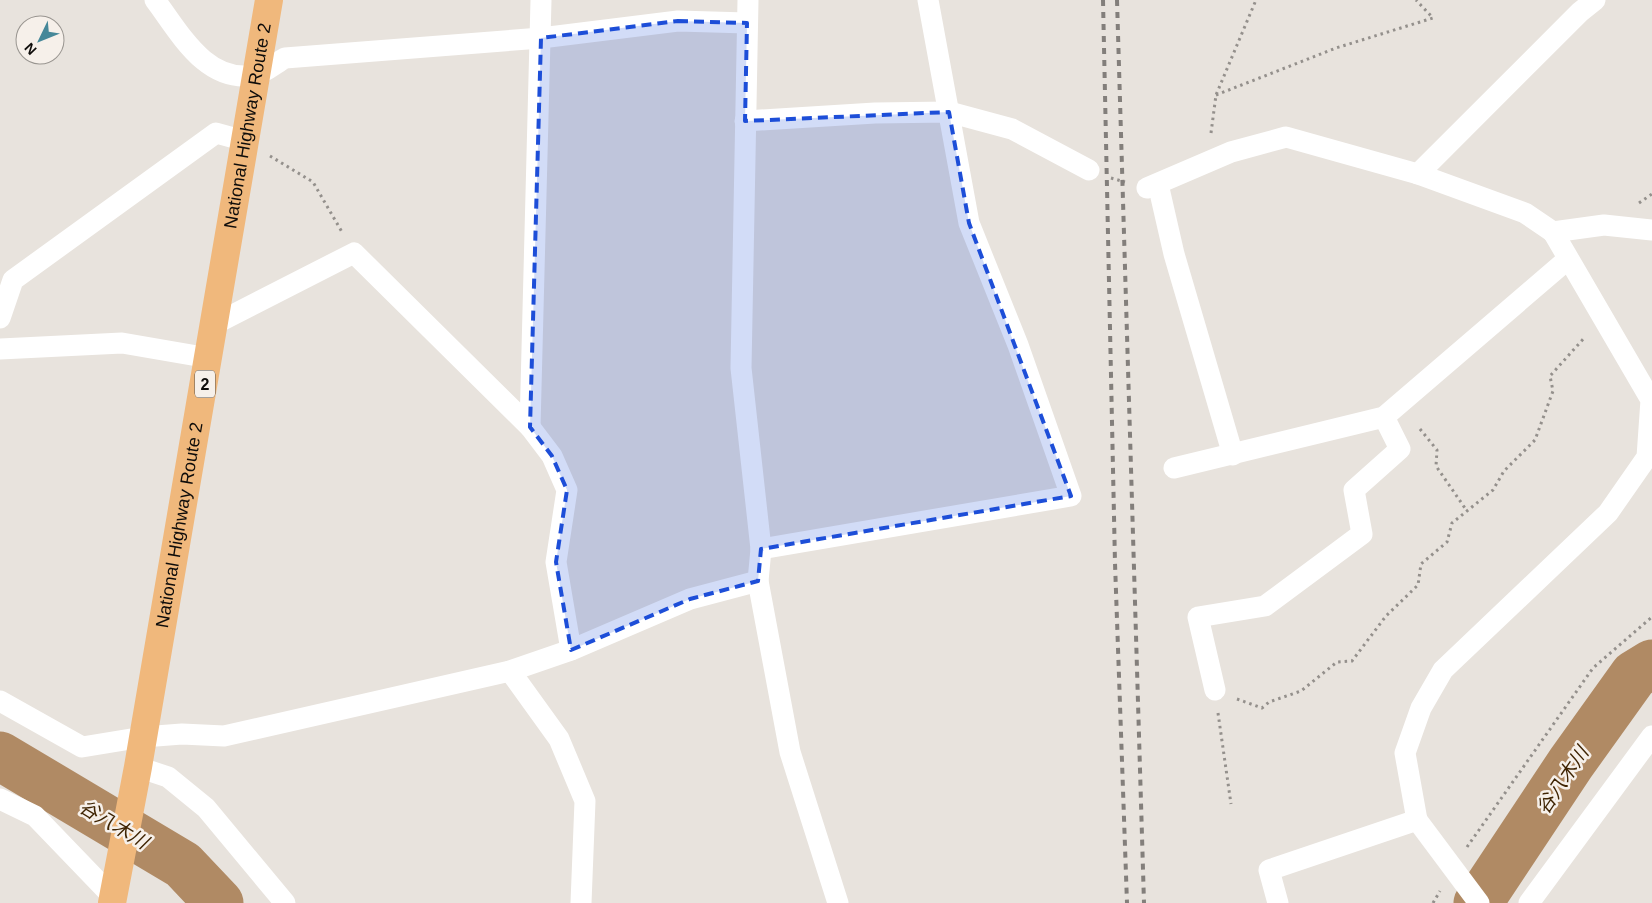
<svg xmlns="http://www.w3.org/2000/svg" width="1652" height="903" font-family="Arial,'Noto Sans JP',sans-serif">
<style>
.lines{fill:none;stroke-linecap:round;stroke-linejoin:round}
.river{stroke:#b08a64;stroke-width:49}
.path{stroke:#94908c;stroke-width:3;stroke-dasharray:2.5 4;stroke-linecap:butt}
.minor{stroke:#fff;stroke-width:21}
.trunk{stroke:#f0b87c;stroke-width:28}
.rail{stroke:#837f7b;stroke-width:4;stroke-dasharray:6 6;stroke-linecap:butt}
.marked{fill:#1d4ed8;fill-opacity:0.2;stroke:#1d4ed8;stroke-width:4;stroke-dasharray:10 6;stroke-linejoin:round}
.labels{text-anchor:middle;stroke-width:5;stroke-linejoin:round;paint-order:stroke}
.shield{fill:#f6f0ea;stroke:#54504d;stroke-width:1}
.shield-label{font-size:16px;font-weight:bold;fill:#0e0c0a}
.street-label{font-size:18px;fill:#0e0c0a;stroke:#f6f0ea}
.water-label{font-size:19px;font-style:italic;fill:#3f2403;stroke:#f6f0ea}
</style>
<rect width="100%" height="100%" fill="#e8e3dd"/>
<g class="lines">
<g class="river">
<path d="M0,756l183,109 36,38"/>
<path d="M1478,903l93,-140 63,-88 18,-11"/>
</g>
<g class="path">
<path d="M1216,95l120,-47 97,-30 -17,-18"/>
<path d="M1211,133l5,-38 40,-95"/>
<path d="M270,156l43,26 29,50"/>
<path d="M1111,178l14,4"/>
<path d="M1639,203l13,-9"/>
<path d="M1420,429l17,21 -1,16 31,45"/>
<path d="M1237,699l25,9 7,-6 32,-11 36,-29 15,-1 34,-45 32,-31 3,-21 26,-22 5,-19 41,-33 11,-19 31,-31 18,-49 -3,-15 35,-39"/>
<path d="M1218,713l13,91"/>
<path d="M1467,847l126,-179 59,-51"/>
<path d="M1433,903l7,-12"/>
</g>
<g class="minor">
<path d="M155,0c25,33 51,84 100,75 10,-2 21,-12 30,-17l256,-20 137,-17 69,2"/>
<path d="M748,0l-7,368 20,181 -3,32 32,171 48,151"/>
<path d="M745,121l130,-8 74,-1 63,17 77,41"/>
<path d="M1418,174l162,-162 15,-12"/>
<path d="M1158,184l16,70 59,201"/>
<path d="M1147,188l84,-36 55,-15 132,37 107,39 28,19 51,-7 48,5"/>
<path d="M0,318l13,-38 203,-147 29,8"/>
<path d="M215,324l139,-71 176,174 22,29 15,34 -11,72 15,88"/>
<path d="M0,349l122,-6 87,15"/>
<path d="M530,427l11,-427"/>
<path d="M1174,468l210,-51 184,-158"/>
<path d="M761,549l310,-53 -53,-151 -49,-122 -41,-223"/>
<path d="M510,671l49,68 26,62 -4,102"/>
<path d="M1215,690l-17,-73 67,-11 97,-72 -8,-44 46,-41 -16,-32"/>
<path d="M0,701l82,46 61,-10 39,-3 42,2 286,-65 61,-21 119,-51 68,-18"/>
<path d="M138,767l30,10 38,31 79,95"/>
<path d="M0,799l35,17 77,80"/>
<path d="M1417,820l62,83"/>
<path d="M1278,903l-9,-33 148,-50 -12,-67 16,-45 22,-38 165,-157 39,-56 4,-57 -98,-168"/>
<path d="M1529,903l123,-167"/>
</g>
<path class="trunk" id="s1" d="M112,903l26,-136 131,-767"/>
<g class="rail">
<path d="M1103,0l12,563 12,340"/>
<path d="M1117,0l27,903"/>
</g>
</g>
<path class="marked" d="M678,21l69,2 -2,98 204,-9 20,111 102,273 -310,53 -3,32 -68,18 -119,51 -15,-88 11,-72 -15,-34 -22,-29 11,-389z"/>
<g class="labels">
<rect class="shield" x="195" y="370.5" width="20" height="27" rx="4"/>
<g class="shield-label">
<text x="205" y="390">2</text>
</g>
<g class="street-label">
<text dy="6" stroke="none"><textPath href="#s1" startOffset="789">National Highway Route 2</textPath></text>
<text dy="6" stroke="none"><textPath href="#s1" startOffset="384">National Highway Route 2</textPath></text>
</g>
<g class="water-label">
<text transform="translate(1562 780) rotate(-56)" y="7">谷八木川</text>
<text transform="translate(114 824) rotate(31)" y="7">谷八木川</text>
</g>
</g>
<g transform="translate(40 40) rotate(227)"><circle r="24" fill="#f6f0ea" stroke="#999590"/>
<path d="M0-4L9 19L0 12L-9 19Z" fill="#468899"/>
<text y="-8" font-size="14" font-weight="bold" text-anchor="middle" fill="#0e0c0a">N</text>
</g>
</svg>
